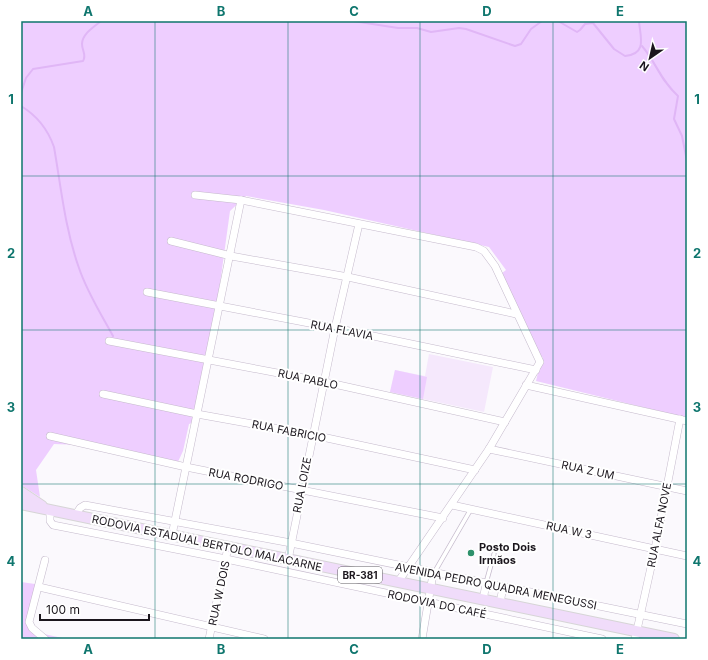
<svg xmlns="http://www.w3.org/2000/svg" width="708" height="660" font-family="Inter,sans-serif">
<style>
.built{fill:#f5e8fc}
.green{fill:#eeceff}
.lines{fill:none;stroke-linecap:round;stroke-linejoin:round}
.stream{stroke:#e0b6f6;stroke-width:2}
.lane-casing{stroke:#c5bacc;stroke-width:5}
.street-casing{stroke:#c5bacc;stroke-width:8}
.primary-casing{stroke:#d6d5d6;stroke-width:12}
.lane{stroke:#fff;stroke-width:3.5}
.street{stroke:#fff;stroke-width:7}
.primary{stroke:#f0dcfa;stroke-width:10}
.grid{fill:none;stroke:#0f766e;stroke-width:1;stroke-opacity:0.55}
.poi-dot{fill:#2d906b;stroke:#fff;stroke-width:1.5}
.labels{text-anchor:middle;stroke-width:4;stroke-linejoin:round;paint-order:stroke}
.shield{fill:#fff;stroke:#5f5c61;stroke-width:1}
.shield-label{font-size:10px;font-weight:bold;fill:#1b161d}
.street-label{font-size:11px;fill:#1b161d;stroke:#fff}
.poi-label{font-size:11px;font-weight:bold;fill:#1b161d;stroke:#fff;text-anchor:start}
.neatline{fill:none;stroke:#0f766e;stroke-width:1.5}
.grid-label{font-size:13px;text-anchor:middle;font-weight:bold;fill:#0f766e}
</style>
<rect width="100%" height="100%" fill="#fbf9fd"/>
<path class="built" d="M429,354l64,13 -9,45 -94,-20 5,-22 30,6z"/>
<g class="green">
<path d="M21,21h666v397l-151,-37 4,-17 3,-6 -15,-16 -27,-68 5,-4 -17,-23 -165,-37 -78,-14 -16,15 -11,80 -27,132 -3,1 -6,27 -6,13 -96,-19 -27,-1 -18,26 4,27 -19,-12z"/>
<path d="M395,370l32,7 -4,22 -33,-7z"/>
<path d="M21,582l14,2 3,4 -11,34 17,12 23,5h-46z"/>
</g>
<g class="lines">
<g class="stream">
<path d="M253,21h14"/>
<path d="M353,21l45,7h19l14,4 28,-4 7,1 49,17 6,-2 10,-15 11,-8"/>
<path d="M558,21l19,11 3,-2 5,-6 8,-1 21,26 11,7c23,-2 15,-20 14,-35"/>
<path d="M642,46c14,16 18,34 36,50l-4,23 8,17 5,25"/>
<path d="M21,93l5,-15 7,-9 50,-8c4,-6 -1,-10 -1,-17 0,-10 12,-17 19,-23"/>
<path d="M21,106c15,9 27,24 33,41 7,40 11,82 25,121 8,24 22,46 34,68"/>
</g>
<g class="lane-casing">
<g id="lane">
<path d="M434,573l37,-64"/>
<path d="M486,583l8,-29"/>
</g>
</g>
<g class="street-casing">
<g id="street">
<path d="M195,195l46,5 235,47 8,4 11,15 45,96 -51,87 -91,133"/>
<path d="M171,241l60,15 117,21 168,37"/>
<path d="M147,292l188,36 201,42"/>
<path d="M109,341l216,41 180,40"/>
<path d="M526,385l161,36"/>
<path d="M103,394l94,20 116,21 162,35"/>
<path d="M50,436l136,31 257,51"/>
<path d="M489,449l198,42"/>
<path d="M452,505l235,51"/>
<path d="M50,510v11l3,4 173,34 376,80"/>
<path d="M75,516l5,-8 5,-3 206,38 396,81"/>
<path d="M172,535l69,-335"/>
<path d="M45,560l-16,62 3,6 13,11"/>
<path d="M288,560l47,-232 24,-104"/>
<path d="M39,587l225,52"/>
<path d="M483,600l3,-16"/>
<path d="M500,603l3,-16"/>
<path d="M209,639l19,-92"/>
<path d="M422,639l11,-65"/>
<path d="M635,639l20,-90 25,-130"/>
</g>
</g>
<g class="primary-casing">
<g id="primary">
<path d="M21,492l21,14"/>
<path d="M21,504l653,135"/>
</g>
</g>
<use href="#lane" class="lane"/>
<use href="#street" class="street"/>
<use href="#primary" class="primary"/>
</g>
<path class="grid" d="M155,21v618M288,21v618M420,21v618M553,21v618M21,176h666M21,330h666M21,484h666"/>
<circle class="poi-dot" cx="471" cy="553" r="4"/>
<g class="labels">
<rect class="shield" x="338" y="567" width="44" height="16" rx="3"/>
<g class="shield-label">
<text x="360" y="579">BR-381</text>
</g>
<g class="street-label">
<text transform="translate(342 330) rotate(11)" y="4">RUA FLAVIA</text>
<text transform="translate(308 379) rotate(12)" y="4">RUA PABLO</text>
<text transform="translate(289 431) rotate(11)" y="4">RUA FABRICIO</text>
<text transform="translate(588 470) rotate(12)" y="4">RUA Z UM</text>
<text transform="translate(246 479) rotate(11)" y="4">RUA RODRIGO</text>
<text transform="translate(302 485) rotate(-79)" y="4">RUA LOIZE</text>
<text transform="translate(659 525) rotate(-79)" y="4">RUA ALFA NOVE</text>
<text transform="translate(569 530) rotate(12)" y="4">RUA W 3</text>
<text transform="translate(207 543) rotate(12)" y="4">RODOVIA ESTADUAL BERTOLO MALACARNE</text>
<text transform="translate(496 586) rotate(11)" y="4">AVENIDA PEDRO QUADRA MENEGUSSI</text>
<text transform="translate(219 593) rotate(-78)" y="4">RUA W DOIS</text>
<text transform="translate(437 604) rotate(12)" y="4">RODOVIA DO CAFÉ</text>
</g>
<g class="poi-label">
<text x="479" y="551">Posto Dois<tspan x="479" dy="13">Irmãos</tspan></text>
</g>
</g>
<rect width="708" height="660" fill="none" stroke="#ffffff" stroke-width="44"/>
<g transform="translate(650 58) rotate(214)" stroke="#ffffff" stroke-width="3" paint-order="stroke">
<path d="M0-3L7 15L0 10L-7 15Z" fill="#1b161d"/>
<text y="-6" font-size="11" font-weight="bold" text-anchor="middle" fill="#1b161d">N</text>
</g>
<path d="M40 614v6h109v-6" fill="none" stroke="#1b161d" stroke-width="2"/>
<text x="46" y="614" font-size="12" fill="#1b161d" stroke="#ffffff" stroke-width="3" paint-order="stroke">100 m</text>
<rect x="22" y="22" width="664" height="616" class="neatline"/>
<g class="grid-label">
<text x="88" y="16">A</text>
<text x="221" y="16">B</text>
<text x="354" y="16">C</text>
<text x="487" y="16">D</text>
<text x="620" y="16">E</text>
<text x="11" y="104">1</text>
<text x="697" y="104">1</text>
<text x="11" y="258">2</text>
<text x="697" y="258">2</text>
<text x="11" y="412">3</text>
<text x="697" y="412">3</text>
<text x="11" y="566">4</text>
<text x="697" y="566">4</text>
<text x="88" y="654">A</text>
<text x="221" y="654">B</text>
<text x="354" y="654">C</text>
<text x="487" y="654">D</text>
<text x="620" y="654">E</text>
</g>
</svg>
